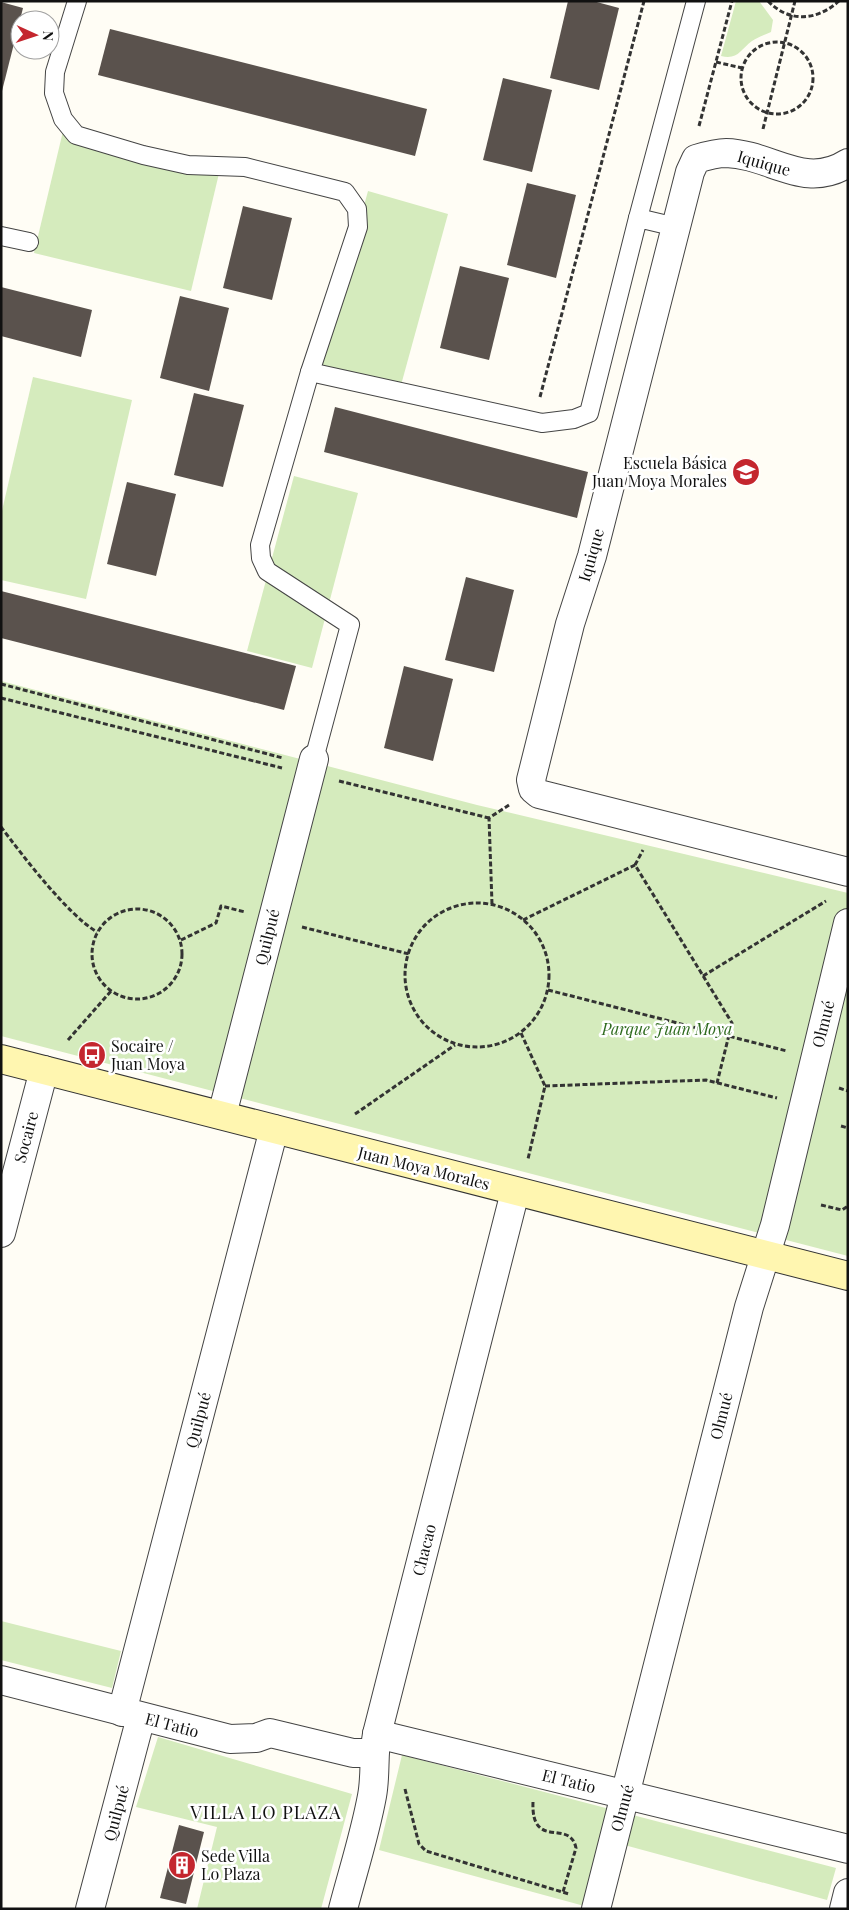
<svg xmlns="http://www.w3.org/2000/svg" width="849" height="1910" font-family="'Playfair Display',serif">
<style>
.green{fill:#d5ebbd}
.building{fill:#5a524d}
.lines{fill:none;stroke-linecap:round;stroke-linejoin:round}
.lane-casing{stroke:#444;stroke-width:20}
.street-casing{stroke:#444;stroke-width:30}
.secondary-casing{stroke:#333;stroke-width:30}
.path{stroke:#333;stroke-width:3;stroke-dasharray:5 2.5;stroke-linecap:butt}
.lane{stroke:#fff;stroke-width:18}
.street{stroke:#fff;stroke-width:28}
.secondary{stroke:#fff6b0;stroke-width:28}
.labels{text-anchor:middle;stroke-width:5;stroke-linejoin:round;paint-order:stroke}
.street-label{font-size:16px;fill:#111;stroke:#fff}
.poi-label{font-size:16px;fill:#111;stroke:#fff;text-anchor:start}
.park-label{font-size:16px;font-style:italic;fill:#2f6b1f;stroke:#fff}
.neighbourhood-label{font-size:18px;letter-spacing:1px;fill:#111;stroke:#fff}
</style>
<rect width="100%" height="100%" fill="#fffdf5"/>
<g class="green">
<path d="M736,1h23l14,19 -2,12c-7,3 -13,5 -19,9 -12,9 -14,19 -31,15z"/>
<path d="M64,127l157,38 -30,126 -157,-38z"/>
<path d="M368,191l80,23 -50,182 -80,-22z"/>
<path d="M33,377l99,23 -46,199 -85,-19v-65z"/>
<path d="M294,476l64,17 -46,175 -65,-17z"/>
<path d="M1,681l476,124 371,88v363l-847,-220z"/>
<path d="M1,1621l120,30 -9,37 -111,-28z"/>
<path d="M158,1737l194,57 -31,115h-124l20,-82 -81,-20z"/>
<path d="M402,1755l434,113 -9,32 -221,-60 -18,67 -209,-57z"/>
</g>
<g class="building">
<path d="M568,1h25l26,7 -20,82 -49,-12z"/>
<path d="M1,2l22,6 -21,83h-1z"/>
<path d="M110,29l317,80 -12,47 -317,-81z"/>
<path d="M503,78l49,12 -20,82 -49,-12z"/>
<path d="M527,183l49,12 -20,83 -49,-13z"/>
<path d="M243,206l49,12 -20,82 -49,-12z"/>
<path d="M460,266l49,12 -20,82 -49,-12z"/>
<path d="M1,287l91,23 -11,47 -80,-21z"/>
<path d="M180,296l49,12 -20,83 -49,-13z"/>
<path d="M194,393l50,12 -21,82 -49,-12z"/>
<path d="M335,407l253,65 -11,46 -253,-66z"/>
<path d="M127,482l49,12 -20,82 -49,-12z"/>
<path d="M466,577l48,13 -20,82 -49,-12z"/>
<path d="M1,591l295,75 -12,44 -283,-72z"/>
<path d="M404,666l49,13 -20,82 -49,-13z"/>
<path d="M179,1825l25,7 -18,72 -26,-6z"/>
</g>
<g class="lines">
<g class="lane-casing">
<g id="lane">
<path d="M77,1l-22,71 -1,21 9,26 13,16 67,20 45,10 57,2 100,25 12,17 1,18 -48,145 -50,173 1,13 6,13 83,54 -36,134"/>
<path d="M638,218l58,-217"/>
<path d="M1,236l28,6"/>
<path d="M310,372l232,51 32,-4 15,-6 49,-195 38,9"/>
</g>
</g>
<g class="street-casing">
<g id="street">
<path d="M848,163c-44,28 -77,-9 -122,-10 -10,0 -20,3 -30,6l-6,13 -98,384 -22,68 -39,156 2,9 6,5 309,78"/>
<path d="M222,1115l92,-356"/>
<path d="M1,1233l43,-163"/>
<path d="M1,1680l229,59 26,-1 14,-5 83,20h21"/>
<path d="M122,1712l152,-583"/>
<path d="M377,1734l471,115"/>
<path d="M90,1909l51,-192"/>
<path d="M343,1909c10,-38 22,-75 29,-113 4,-21 1,-41 5,-62l138,-542"/>
<path d="M596,1909l153,-602 26,-82 73,-302"/>
<path d="M844,1909l4,-16"/>
</g>
</g>
<g class="secondary-casing">
<path id="secondary" d="M1,1059l847,217"/>
</g>
<g class="path">
<path d="M768,1c21,22 49,20 71,0"/>
<circle cx="777" cy="78" r="36"/>
<path d="M716,62l26,6"/>
<path d="M699,126l33,-125"/>
<path d="M763,129l32,-128"/>
<path d="M540,397l104,-396"/>
<path d="M1,684l282,74"/>
<path d="M1,698l281,70"/>
<path d="M339,781l150,37"/>
<path d="M1,827c22,29 66,87 96,105"/>
<path d="M635,865l8,-15"/>
<circle cx="477" cy="975" r="72"/>
<path d="M492,904l-3,-86 20,-13"/>
<circle cx="137" cy="954" r="45"/>
<path d="M523,920l112,-55 97,158 -15,60"/>
<path d="M302,927l107,27"/>
<path d="M181,940l35,-17 5,-17 24,6"/>
<path d="M703,976l123,-75"/>
<path d="M548,990l239,61"/>
<path d="M521,1033l24,53 -17,73"/>
<path d="M68,1040l43,-49"/>
<path d="M545,1086l161,-6 71,18"/>
<path d="M839,1088l9,3"/>
<path d="M355,1114l100,-69"/>
<path d="M841,1126l7,2"/>
<path d="M821,1205l21,5 6,-4"/>
<path d="M405,1789l14,55 7,7 143,43"/>
<path d="M533,1802c-2,49 37,16 43,46l-13,44"/>
</g>
<use href="#lane" class="lane"/>
<use href="#street" class="street"/>
<use href="#secondary" class="secondary"/>
</g>
<defs>
<g id="school-disc" transform="scale(1.4375)"><circle r="9.5" fill="#c4262e" stroke="#fff"/><path d="M0-5L7-2L0 1L-7-2ZM-4 1L0 2.5L4 1V4Q0 6-4 4Z" fill="#fff"/></g>
<g id="bus-disc" transform="scale(1.4375)"><circle r="9.5" fill="#c4262e" stroke="#fff"/><path d="M-5-6H5V4H4V6H2V4H-2V6H-4V4H-5ZM-3.5-4V0h7V-4ZM-3.5 1.2v1.5H-2V1.2ZM2 1.2v1.5H3.5V1.2Z" fill="#fff"/></g>
<g id="building-disc" transform="scale(1.4375)"><circle r="9.5" fill="#c4262e" stroke="#fff"/><path d="M-4-6H4V6H1V3H-1V6H-4ZM-2.5-4.3h1.7v1.8h-1.7ZM.8-4.3h1.7v1.8H.8ZM-2.5-1h1.7V.8h-1.7ZM.8-1h1.7V.8H.8Z" fill="#fff"/></g>
</defs>
<g fill-rule="evenodd">
<use href="#school-disc" x="746" y="472"/>
<use href="#bus-disc" x="92" y="1055"/>
<use href="#building-disc" x="182" y="1865"/>
</g>
<g class="labels">
<g class="street-label">
<text transform="translate(764 163) rotate(16)" y="6">Iquique</text>
<text transform="translate(591 555) rotate(-74)" y="6">Iquique</text>
<text transform="translate(267 937) rotate(-76)" y="6">Quilpué</text>
<text transform="translate(823 1024) rotate(-76)" y="6">Olmué</text>
<text transform="translate(26 1137) rotate(-75)" y="6">Socaire</text>
<text transform="translate(424 1168) rotate(14)" y="6">Juan Moya Morales</text>
<text transform="translate(721 1416) rotate(-76)" y="6">Olmué</text>
<text transform="translate(198 1420) rotate(-75)" y="6">Quilpué</text>
<text transform="translate(424 1550) rotate(-76)" y="6">Chacao</text>
<text transform="translate(172 1725) rotate(15)" y="6">El Tatio</text>
<text transform="translate(569 1781) rotate(14)" y="6">El Tatio</text>
<text transform="translate(622 1808) rotate(-75)" y="6">Olmué</text>
<text transform="translate(116 1813) rotate(-75)" y="6">Quilpué</text>
</g>
<g class="poi-label">
<text x="727" y="469" text-anchor="end">Escuela Básica<tspan x="727" dy="18">Juan Moya Morales</tspan></text>
<text x="111" y="1052">Socaire /<tspan x="111" dy="18">Juan Moya</tspan></text>
<text x="201" y="1862">Sede Villa<tspan x="201" dy="18">Lo Plaza</tspan></text>
</g>
<g class="park-label">
<text x="667" y="1035">Parque Juan Moya</text>
</g>
<g class="neighbourhood-label">
<text x="266" y="1819">VILLA LO PLAZA</text>
</g>
</g>
<rect width="849" height="1910" fill="none" stroke="#111111" stroke-width="5"/>
<g transform="translate(35 35) rotate(93)"><circle r="24" fill="#ffffff" stroke="#a0a0a0"/>
<path d="M0-4L9 19L0 12L-9 19Z" fill="#c4262e"/>
<text y="-8" font-size="14" font-weight="bold" text-anchor="middle" fill="#111111">N</text>
</g>
</svg>
